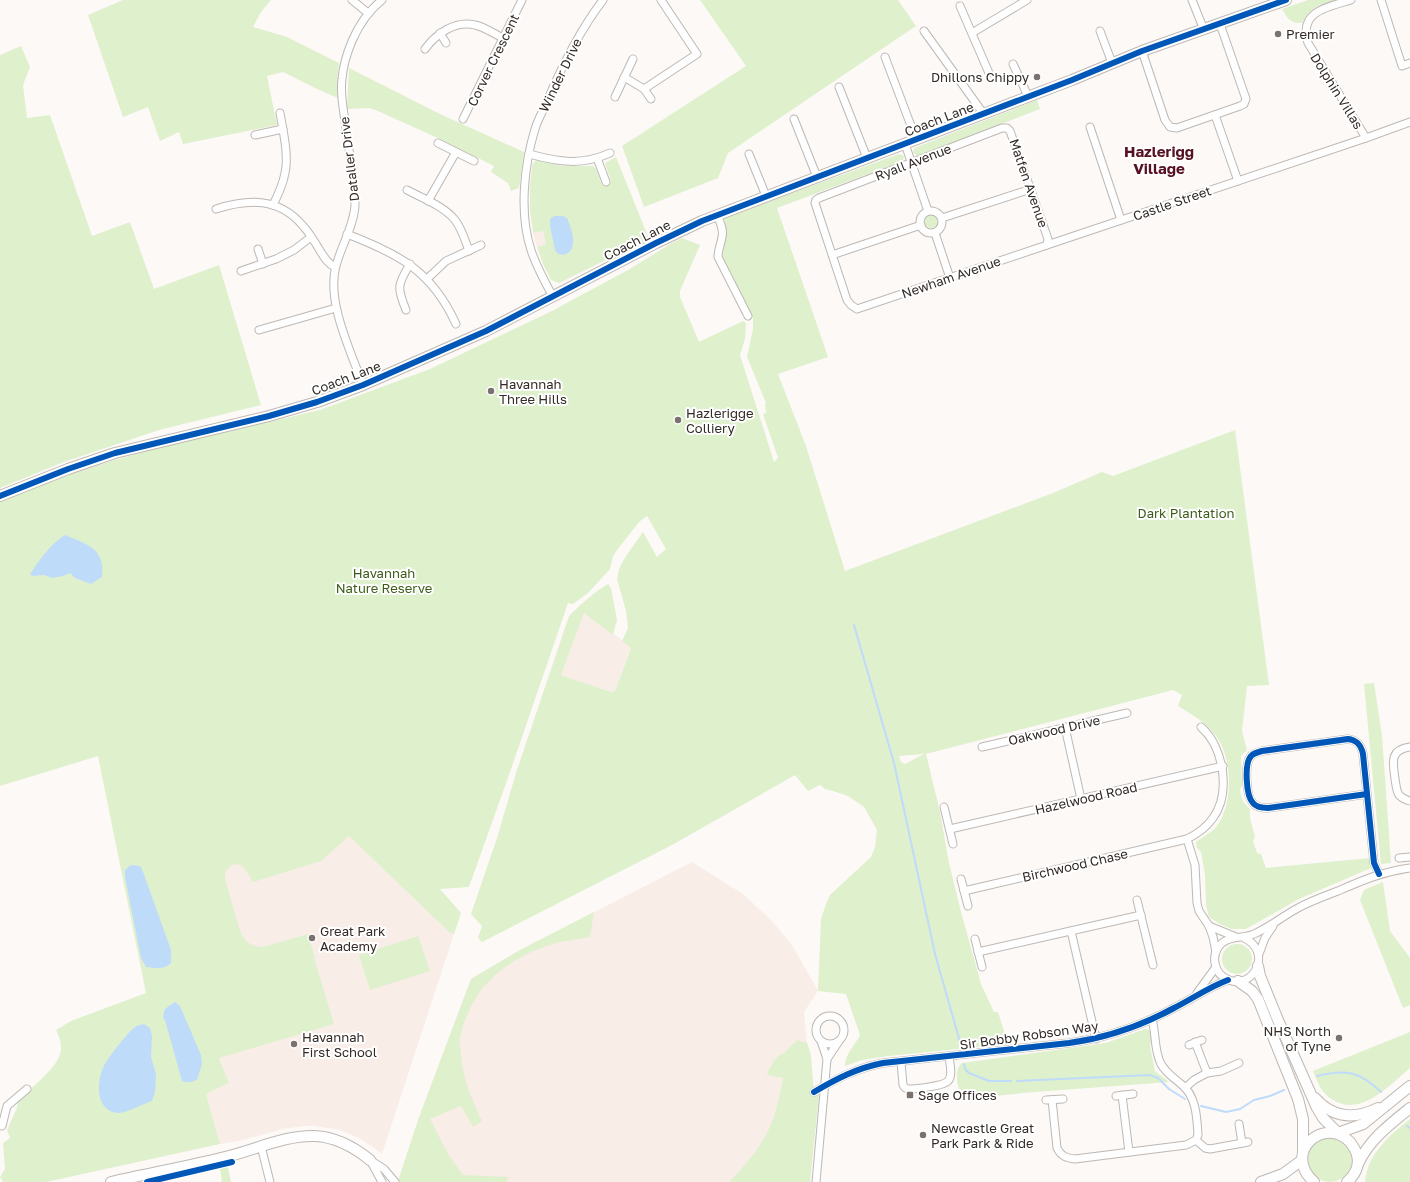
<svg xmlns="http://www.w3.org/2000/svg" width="1410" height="1182" font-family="'Golos Text',sans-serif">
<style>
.built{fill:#f9ede7}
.green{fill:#dff0cd;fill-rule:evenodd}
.water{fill:#bfdbfa}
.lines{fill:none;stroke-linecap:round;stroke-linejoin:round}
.stream{stroke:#bfdbfa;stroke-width:2}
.street-casing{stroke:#bdb8b4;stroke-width:9}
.secondary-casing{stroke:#bdb8b4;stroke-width:12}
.street{stroke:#fffefe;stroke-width:7}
.secondary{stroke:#fffefe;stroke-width:10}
.cycleway-casing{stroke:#fff;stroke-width:8}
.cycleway{stroke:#0057b8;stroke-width:6}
.poi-dot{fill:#79726f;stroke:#fff;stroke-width:1.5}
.labels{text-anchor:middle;stroke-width:4;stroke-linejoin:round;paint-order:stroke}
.poi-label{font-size:13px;fill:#332a26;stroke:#fff;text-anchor:start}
.street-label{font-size:13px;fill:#332a26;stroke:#fff}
.park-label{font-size:13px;fill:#3c5c18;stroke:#fff}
.quarter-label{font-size:15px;font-weight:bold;fill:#561122;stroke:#fff}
</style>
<rect width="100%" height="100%" fill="#fcf9f7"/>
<g class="built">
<path d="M543,231l3,13 -9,3 -4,-14z"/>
<path d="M584,612l47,35 -16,44 -4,1 -50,-17z"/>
<path d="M338,825l111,107 5,2 -72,220 -21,-15 -21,-9 -25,-4h-11l-22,3 -39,11 -23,4 -14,-50 23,-11 -36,-90 9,-154z"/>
<path d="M692,862l51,32 29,27 20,24 26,46 -14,21 3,31 4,12 -66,127h-280l-47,-62 53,-141 49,-29z"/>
</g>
<g class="green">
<path d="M123,0h148l-10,12 -8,15 34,10 52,26 -2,19 1,16 -21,-9 -34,-17 -16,4 10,49 -94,19 -4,-12 -19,9 -12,-34 -25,10 -35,-102z"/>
<path d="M700,0h198l18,26 -188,127 -10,25 -74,29 -22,-61 124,-80z"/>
<path d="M1308,0h29c-17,5 -26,6 -35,23 -11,1 -15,-5 -20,-14z"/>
<path d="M21,46l9,21 -7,18 4,33 23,-3 42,121 38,-14 24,67 65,-24 42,140 -102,25 -95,32 -64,26v-433z"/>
<path d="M349,68l91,46 84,38 -5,36 -8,3 -3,-8 -17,-11 3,-6 -54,-27 -60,-27 -10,-4 -23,1z"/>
<path d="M1037,100l3,9 -122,47 -5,-3 1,-5z"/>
<path d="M899,154l5,2 -1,5 -126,47 51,149 -50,17 28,72 39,125 208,-78 49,-21 11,4 122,-46 34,255 -22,1 -5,45 5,19 -6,6 1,30 -2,3c1,9 3,14 10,20v9l5,19 -2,4 4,12 4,1 5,14 104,-10 1,10 -72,31 -53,30h-15l-11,-5 -11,-7 -3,-12 -1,-30 -4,-23 -4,-4 -1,-6c6,-5 15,-9 20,-15 17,-21 17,-65 2,-88 -9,-15 -25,-24 -40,-33l4,-11 -9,-5 -247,64 14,58 9,51 12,49 20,72 13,28h4l10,32 -120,12 -26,4 -17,6c0,-12 10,-21 15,-31l-14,-41 -28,-3 3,-72 5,-15 4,-9 41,-38 4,-10 2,-17 -13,-23 -16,-11 -15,-5 -8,-2 -5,-4 -12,6 -13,-16 -123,70 -190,97 -4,-4 4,-12 -11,-12 26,-76 19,-65 53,-157c12,-12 24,-23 39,-32l3,4 6,32 -4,15 -29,-22 -23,62 50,17 4,-1 16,-43 -9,-7 6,-13 -2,-17 -9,-32 2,-10 7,-13 17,-24 14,25 9,-8 -19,-33 -8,6 -22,28 -4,6 -3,13 -22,24 -15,11 -5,-1 -58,169 -41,115 -29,2 21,24 -7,21 -5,-2 -100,-96 -28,25 -68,21c-3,-5 -6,-10 -9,-14 -9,-9 -20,0 -19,11l15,52 3,6 7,7 6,2 7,1 45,-13 7,24h-1l20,66 -115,34 10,25 -23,11 14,50 -174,38h-43l-3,-5 5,-8 -2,-26 7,-5 -3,-8 10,-22 1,-8c13,-12 44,-35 43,-52 0,-7 -2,-12 -5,-18l15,-9 75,-28 -48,-237 -98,30v-285l40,-17 75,-24 55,-15 150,-35 110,-41 122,-58 76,-41 44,-27 10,-5 18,7 -20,46v6l19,45 44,-21 3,2 -1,16 -5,16 34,107 4,-4 -15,-44 3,-1 -1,-9 1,-1 -19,-46 6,-28v-11l-32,-65c2,-14 7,-19 3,-35zM924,754l-19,10 -4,-2 -2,-6z"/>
<path d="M616,157l33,82 -90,44 -8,-3 -8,-16 -6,-17 9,-3 -3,-13 -10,2 -3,-23v-23l2,-22 4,-5 26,6h31l3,3 6,16 9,-4 -6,-18z"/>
<circle cx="931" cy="221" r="7"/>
<path d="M1374,683l8,53 9,127 -10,1 -17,-180z"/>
<path d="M1383,882l7,49 20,27v47l-7,3 -43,-108 4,-10z"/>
<path d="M594,912l-4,25c-9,2 -20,3 -30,5 -38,10 -75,32 -91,69 -4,9 -8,19 -9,29 -1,5 1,10 1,15 2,24 11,45 21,66l-9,6 -12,-21 -31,13 18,35 15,21 46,2 -3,5h-107l-1,-1 20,-61 53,-141 49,-29z"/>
<path d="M418,936l12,35 -60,19 -11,-35z"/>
<circle cx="1237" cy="959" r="15"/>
<path d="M1145,1029l5,1 2,7 -2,9 5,25 14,11 -147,11c-12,2 -50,6 -60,-1 -4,-3 -5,-9 -5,-15 0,-5 0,-10 5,-14l144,-20z"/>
<path d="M1410,1032v36c-18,15 -47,47 -73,34 -7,-3 -14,-9 -18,-17 -2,-4 -4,-9 -6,-14z"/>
<path d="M797,1040l10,3 4,12 3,39 5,1 -9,87h-81c16,-16 34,-37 42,-58 6,-14 9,-30 12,-46l-16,-3 3,-8 7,-10 7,-4z"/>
<path d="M1410,1119v63h-45c2,-28 24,-46 45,-63z"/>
<circle cx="1330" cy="1160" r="22"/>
<path d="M225,1166l3,2 3,14h-9l-2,-13z"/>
</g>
<g class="water">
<path d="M554,216h9l4,2c4,10 12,30 -1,36 -3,1 -6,1 -9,-1l-2,-3 -5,-24v-7z"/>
<path d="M65,535c13,6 32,10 36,26 2,5 1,11 1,16l-11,7 -16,-6 -5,-5 -7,3 -11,2 -8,-3 -12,1 -2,-2c9,-13 21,-31 35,-39z"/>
<path d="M131,865l9,1 2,3 29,81v13c-7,7 -15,5 -25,4l-5,-9 -16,-81v-7z"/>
<path d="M175,1002l5,4 21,49 1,9 -5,16c-6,2 -9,3 -15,1l-17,-61 -2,-2c1,-2 0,-4 1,-6 1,-5 7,-7 11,-10z"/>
<path d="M144,1024l6,4 2,8 -1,21 5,17 -1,18 -3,9c-8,3 -25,11 -32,12 -24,0 -24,-29 -17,-45 3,-8 26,-37 32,-41 3,-2 6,-2 9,-3z"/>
</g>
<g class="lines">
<g class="stream">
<path d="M854,625l40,138 41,191 27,95"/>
<path d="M964,1064l1,5 4,4 20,8h22"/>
<path d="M1317,1076c29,-7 42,-5 64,16"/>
<path d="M1017,1081l133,-6 8,3 11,11 16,10"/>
<path d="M1201,1106l25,6 14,-3 14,-9 16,-4 14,-6"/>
<path d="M1407,1126l3,2"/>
</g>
<g class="street-casing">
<g id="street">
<path d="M352,0l16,13"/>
<path d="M1192,0l12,30"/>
<path d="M1381,0l21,66 8,-3"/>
<path d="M960,6l29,67"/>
<path d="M924,31l59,82"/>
<path d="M1100,31l12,32"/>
<path d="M440,33l6,10"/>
<path d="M972,33l55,-33"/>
<path d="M425,49c11,-15 30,-29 50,-24 10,2 19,9 28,13"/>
<path d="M1142,51l23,69 5,7 7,1 63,-22 4,-2 2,-5 -26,-75"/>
<path d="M885,57l31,82"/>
<path d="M1013,64l15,32"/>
<path d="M624,77l20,12 7,10"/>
<path d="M839,87l28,71"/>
<path d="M644,89l53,-35 -36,-54"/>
<path d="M615,97l18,-38"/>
<path d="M1215,115l23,66"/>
<path d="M463,119l59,-119"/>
<path d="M794,119l23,58"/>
<path d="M1090,127l31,93"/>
<path d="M1002,128h5l3,3 38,108 -1,6 -190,64 -6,-4 -4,-5 -32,-97 1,-3 3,-2z"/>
<path d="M255,135l28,-6"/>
<path d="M1366,138l44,-16"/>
<path d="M438,143l36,18"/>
<path d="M905,144l23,67"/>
<path d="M529,154c30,8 52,12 81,-1"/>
<path d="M749,154l17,42"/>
<path d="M597,158l9,24"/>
<path d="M407,190c15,8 37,16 48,30 7,9 10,20 14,31"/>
<path d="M428,201l28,-49"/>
<path d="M273,205c5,-10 10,-21 12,-32 4,-18 -2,-42 -5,-60"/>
<path d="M216,209c32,-10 63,-12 87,17 5,5 9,12 13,18 5,8 10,19 19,23"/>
<circle cx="931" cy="222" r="11"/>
<path d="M717,215c3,7 7,15 5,22 -1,7 -4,12 -4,20l30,59"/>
<path d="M942,218l89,-29"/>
<path d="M935,233l15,45"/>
<path d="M347,234c52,20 85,37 109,90"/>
<path d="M1047,245l319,-107 -58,-95c-10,-32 20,-36 43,-43"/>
<path d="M258,249l5,15"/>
<path d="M832,255l89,-30"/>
<path d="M241,271l35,-12 18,-9 17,-13"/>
<path d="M427,279l19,-18 35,-16"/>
<path d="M553,297c-8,-15 -17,-31 -22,-47 -12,-36 -7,-85 4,-121 3,-10 9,-20 13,-30 15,-35 32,-69 55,-99"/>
<path d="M406,310c-9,-22 -9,-25 4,-46"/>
<path d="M259,330l77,-22"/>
<path d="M363,385c-12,-33 -37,-84 -27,-119 5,-20 18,-40 19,-61 0,-28 -7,-56 -10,-84 -2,-14 -5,-28 -3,-42 1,-13 5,-26 10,-38 7,-16 16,-30 30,-41"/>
<path d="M1065,727l16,72"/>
<path d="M982,747l145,-34"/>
<path d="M1410,747c-21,3 -17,16 -15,32 1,5 1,11 4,16 3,3 7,5 11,6"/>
<path d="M1367,794l-99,14c-6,0 -12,-1 -15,-5 -7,-7 -9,-39 -2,-47 3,-3 7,-4 11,-5l86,-12c9,1 13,6 15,15l11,109 5,11"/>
<path d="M944,807l9,37"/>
<path d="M950,829l273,-63"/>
<path d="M1187,839l8,26 2,38 2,8 10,15 4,11 3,15"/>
<path d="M1399,858l11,-1"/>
<path d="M961,879l7,27"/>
<path d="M964,891l223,-52c10,-5 19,-11 26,-21 18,-25 11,-71 -12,-91"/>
<path d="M1137,900l16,65"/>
<path d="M1209,926l27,11"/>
<path d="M1071,931l25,108"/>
<path d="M1244,938c29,13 10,52 -15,42 -16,-6 -19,-26 -7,-37 10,-8 21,-4 32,-9 16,-7 29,-18 44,-26 13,-7 27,-12 40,-17 25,-11 44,-19 72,-23"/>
<path d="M975,939l7,28"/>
<path d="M978,952l163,-37"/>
<path d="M1259,954l6,-16 8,-12"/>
<path d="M1197,993l19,-26"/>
<circle cx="830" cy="1030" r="14"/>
<path d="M1195,1042l12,31"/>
<path d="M1189,1045l13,-5"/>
<path d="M827,1059l12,-18"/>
<path d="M901,1062l2,23c2,3 2,3 5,4 7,0 36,-3 40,-8 5,-5 2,-17 1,-24"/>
<path d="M1185,1088l9,-8 13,-7 14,-2 18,-8"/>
<path d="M814,1092c22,-13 43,-24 69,-29l186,-20c37,-5 72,-17 105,-35 18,-9 35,-21 54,-28"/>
<path d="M1122,1095l7,57"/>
<path d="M1116,1096l17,-2"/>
<path d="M1046,1100l17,-1"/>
<path d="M1052,1100l5,48c4,8 9,10 18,11l111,-14 10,-5 2,-5c-1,-18 -2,-40 -17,-51 -7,-6 -15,-11 -20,-20 -7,-13 -5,-31 -9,-45"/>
<path d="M1239,1124l3,19"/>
<path d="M2,1126l5,-20 20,-17"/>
<path d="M1196,1140l9,8 5,1 38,-7"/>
<path d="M261,1146l9,36"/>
<path d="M370,1160l14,9 11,13"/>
<path d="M370,1160l12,22"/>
<path d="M816,1182l11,-123 -6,-18"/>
</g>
</g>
<g class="secondary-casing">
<g id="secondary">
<path d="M0,496l68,-27 47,-16 154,-37 48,-14 46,-17 123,-54 170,-88 46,-22 370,-141 70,-29 144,-51"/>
<path d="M1258,966l2,10 18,44 39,88 6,10 15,15 25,-9 47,-38"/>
<path d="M1238,981l14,10 6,8 40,100 5,20v30"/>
<path d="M1315,1098c18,20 39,22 63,10"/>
<path d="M1358,1164c11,-24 32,-40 52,-56"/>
<path d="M111,1182c39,-9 79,-16 118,-26 28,-7 57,-21 86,-20 21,1 39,11 55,24"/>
<path d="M1261,1182l22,-8 19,-14"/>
<path d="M1314,1182c-33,-30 11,-67 36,-40 3,4 6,8 7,13 3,11 -2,20 -10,27"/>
</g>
</g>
<use href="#street" class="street"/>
<use href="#secondary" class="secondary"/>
<g class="cycleway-casing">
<g id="cycleway">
<path d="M0,496l68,-27 47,-16 154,-37 48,-14 46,-17 123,-54 170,-88 46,-22 370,-141 70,-29 144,-51"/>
<path d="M1367,794l-99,14c-6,0 -12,-1 -15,-5 -7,-7 -9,-39 -2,-47 3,-3 7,-4 11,-5l86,-12c9,1 13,6 15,15l11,109 5,11"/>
<path d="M814,1092c22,-13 43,-24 69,-29l186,-20c37,-5 72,-17 105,-35 18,-9 35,-21 54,-28"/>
<path d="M147,1182l85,-20"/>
</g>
</g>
<use href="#cycleway" class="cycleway"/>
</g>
<g class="poi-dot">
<circle cx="1278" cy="34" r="4"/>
<circle cx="1037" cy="77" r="4"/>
<circle cx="491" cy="391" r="4"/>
<circle cx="678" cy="420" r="4"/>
<circle cx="312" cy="938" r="4"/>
<circle cx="1339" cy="1038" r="4"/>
<circle cx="294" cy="1044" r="4"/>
<rect x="906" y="1091" width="8" height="8" rx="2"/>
<circle cx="923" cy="1135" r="4"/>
</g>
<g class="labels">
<g class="poi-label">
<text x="1286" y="39">Premier</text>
<text x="1029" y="82" text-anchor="end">Dhillons Chippy</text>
<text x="499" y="389">Havannah<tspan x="499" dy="15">Three Hills</tspan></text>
<text x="686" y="418">Hazlerigge<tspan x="686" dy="15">Colliery</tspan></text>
<text x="320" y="936">Great Park<tspan x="320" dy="15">Academy</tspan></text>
<text x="1331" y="1036" text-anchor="end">NHS North<tspan x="1331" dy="15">of Tyne</tspan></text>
<text x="302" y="1042">Havannah<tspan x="302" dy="15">First School</tspan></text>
<text x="918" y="1100">Sage Offices</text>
<text x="931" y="1133">Newcastle Great<tspan x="931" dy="15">Park Park &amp; Ride</tspan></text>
</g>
<g class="street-label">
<text transform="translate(493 60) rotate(-64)" y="5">Corver Crescent</text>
<text transform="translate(560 75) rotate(-64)" y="5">Winder Drive</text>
<text transform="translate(1337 91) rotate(58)" y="5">Dolphin Villas</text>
<text transform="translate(939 119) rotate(-21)" y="5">Coach Lane</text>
<text transform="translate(349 159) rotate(-97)" y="5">Dataller Drive</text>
<text transform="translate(913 162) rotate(-21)" y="5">Ryall Avenue</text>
<text transform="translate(1029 183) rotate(71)" y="5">Matfen Avenue</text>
<text transform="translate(1172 203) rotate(-19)" y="5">Castle Street</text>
<text transform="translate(637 240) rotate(-27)" y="5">Coach Lane</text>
<text transform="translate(951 277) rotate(-19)" y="5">Newham Avenue</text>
<text transform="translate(346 378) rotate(-21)" y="5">Coach Lane</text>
<text transform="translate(1054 730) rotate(-13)" y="5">Oakwood Drive</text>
<text transform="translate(1086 798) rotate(-13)" y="5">Hazelwood Road</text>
<text transform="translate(1075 865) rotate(-13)" y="5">Birchwood Chase</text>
<text transform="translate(1029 1035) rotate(-8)" y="5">Sir Bobby Robson Way</text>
</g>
<g class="park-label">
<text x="1186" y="518">Dark Plantation</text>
<text x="384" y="578">Havannah<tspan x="384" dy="15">Nature Reserve</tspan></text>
</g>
<g class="quarter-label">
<text x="1159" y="157">Hazlerigg<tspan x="1159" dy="17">Village</tspan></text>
</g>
</g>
</svg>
